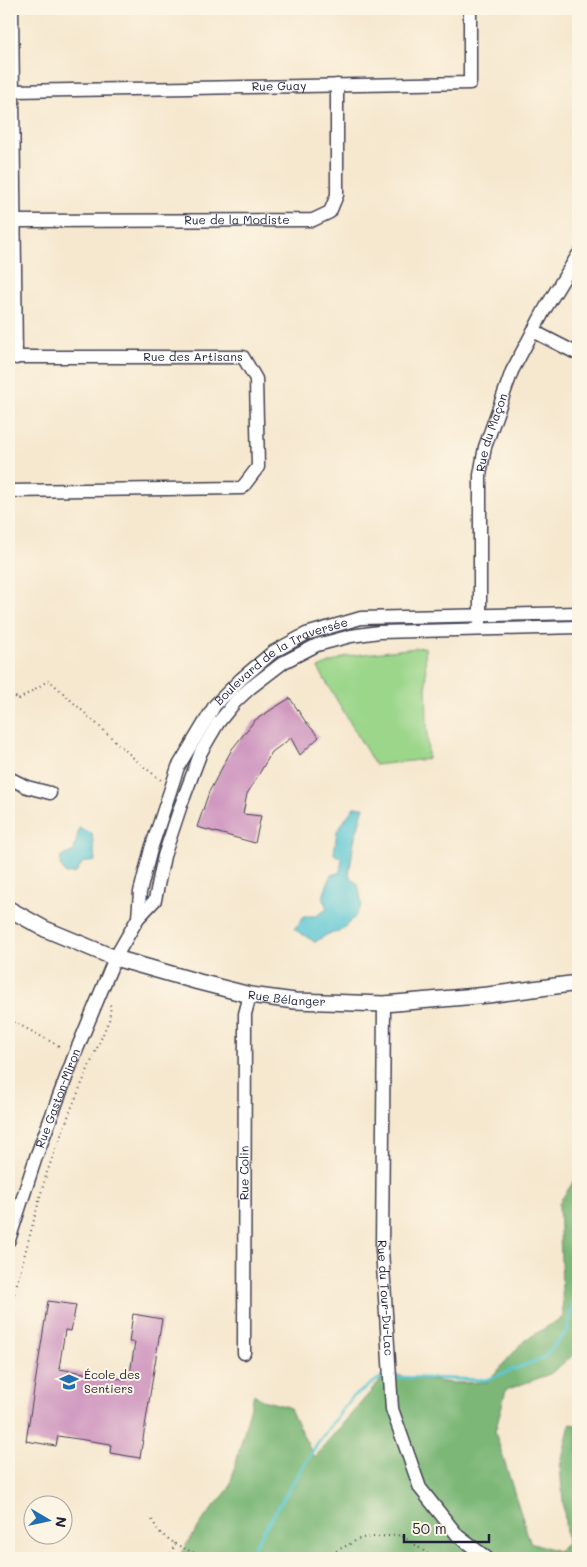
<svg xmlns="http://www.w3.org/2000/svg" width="587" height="1567" font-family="Mali,sans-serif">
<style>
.green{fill:#9bd68b;stroke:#5e7c63}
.forest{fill:#7cb777;stroke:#4f6c59}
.water{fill:#5cc7d4;stroke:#3f7488}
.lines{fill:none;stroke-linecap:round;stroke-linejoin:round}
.stream{stroke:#5cc7d4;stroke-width:3}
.building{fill:#cc91bd}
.minor-casing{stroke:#424051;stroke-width:15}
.tertiary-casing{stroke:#424051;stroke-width:18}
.path{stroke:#424051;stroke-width:2;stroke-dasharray:1 4;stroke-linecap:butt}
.minor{stroke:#fff;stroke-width:12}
.tertiary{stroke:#fff;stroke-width:15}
.labels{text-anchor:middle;stroke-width:4;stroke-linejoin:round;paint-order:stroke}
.street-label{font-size:12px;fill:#22223b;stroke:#fcf5e5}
.poi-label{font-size:12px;fill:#22223b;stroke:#fcf5e5;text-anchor:start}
</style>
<rect width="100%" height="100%" fill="#fcf5e5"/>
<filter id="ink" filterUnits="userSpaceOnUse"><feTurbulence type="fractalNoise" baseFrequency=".02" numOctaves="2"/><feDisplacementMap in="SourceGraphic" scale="10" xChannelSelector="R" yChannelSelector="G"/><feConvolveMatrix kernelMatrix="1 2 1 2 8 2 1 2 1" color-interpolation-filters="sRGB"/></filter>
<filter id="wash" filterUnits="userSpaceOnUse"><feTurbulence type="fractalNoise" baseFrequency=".0096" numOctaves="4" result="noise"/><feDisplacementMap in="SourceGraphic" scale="20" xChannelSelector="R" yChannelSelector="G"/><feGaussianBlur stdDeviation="1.12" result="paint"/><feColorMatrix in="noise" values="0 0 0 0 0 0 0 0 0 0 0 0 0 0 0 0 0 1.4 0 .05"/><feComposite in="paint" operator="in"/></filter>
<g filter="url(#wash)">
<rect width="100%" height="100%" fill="#f6e8cf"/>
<path class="green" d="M425,647l3,112 -53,6 -57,-97 29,-12z"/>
<path class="forest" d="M578,1175v176l-28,23 -44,16 -11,42 35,110 28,9 9,-7 -7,-77 10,-43 8,1v133h-402l2,-1 28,-41 23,-27 25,-95 8,6 27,7 25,50 72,-83 66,9 35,-1 37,-41 39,-24 -4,-114z"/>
<g class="water">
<path d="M354,807h10l-10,34 -5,34 9,9 4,21 -8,13 -15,14 -11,2 -13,8 -21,-13 11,-13h11l11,-7 -4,-12 7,-21 10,-4 2,-13 -8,-5 3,-23z"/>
<path d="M79,828l13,5 3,28 -13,2 -6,10 -10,1 -6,-9 1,-8 13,-6z"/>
</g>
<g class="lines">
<g class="stream">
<path d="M394,1377l92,3 57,-22 24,-27 11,-57"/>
<path d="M247,1558l68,-111 36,-49 32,-22 5,1"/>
</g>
</g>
<g id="blocks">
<g class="building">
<path d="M290,698l15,23 14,16 -19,18 -9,-17 -19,14 -25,42 -4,20 18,2 -6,27 -58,-16 12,-35 23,-43 23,-29z"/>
<path d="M48,1301l28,4 -5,26 -6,-1 -6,39 70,11 6,-38h-6l4,-28 29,5 -22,139 -30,-5 1,-9 -53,-8 -2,10 -30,-5z"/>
</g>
</g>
</g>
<g filter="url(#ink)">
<use href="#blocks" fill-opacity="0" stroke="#424051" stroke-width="1"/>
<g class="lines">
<g class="minor-casing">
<g id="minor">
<path d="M12,9l4,349"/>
<path id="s1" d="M13,91l457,-8v-74"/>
<path id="s2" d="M15,221l298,-1 17,-8 7,-17v-110"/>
<path d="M533,331l45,23"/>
<path id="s3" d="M9,357h234l13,22 2,88 -16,21 -233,3"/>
<path id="s4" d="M480,622v-147l5,-28 27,-76 33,-62 33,-54"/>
<path d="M9,778l18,9 23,6"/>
<path id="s5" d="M138,918l2,-26 11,-43 27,-82 37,-62 26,-26 32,-27 33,-18 55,-16 217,-5"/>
<path id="s6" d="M384,1004l-2,246 10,159 28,79 38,48 29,22"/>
<path id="s7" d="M9,1240l27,-83 39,-103 40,-96 23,-40 17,-18 9,-44 17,-51 20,-53 17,-29 17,-21 15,-14 34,-26 33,-17 34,-9 28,-4 199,-5"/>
<path id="s8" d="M244,1353l1,-339 5,-19"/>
</g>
</g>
<g class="tertiary-casing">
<g id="tertiary">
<path id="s9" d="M9,909l36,20 70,29 84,24 51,13 45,6 89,3 104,-9 90,-12"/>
</g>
</g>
<g class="path">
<path d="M9,689l9,11 31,-20 90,83 22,17"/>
<path d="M9,1020l7,3 45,24"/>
<path d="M9,1313l37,-138 25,-66 38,-89 2,-14 -2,-2"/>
<path d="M152,1520l7,12 15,11"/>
<path d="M169,1558l6,-14 30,14"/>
<path d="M323,1558l38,-20 40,-3 33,23"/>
</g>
<use href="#minor" class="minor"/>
<use href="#tertiary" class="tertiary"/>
</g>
</g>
<defs>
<g id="university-bare" transform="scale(1.5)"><path d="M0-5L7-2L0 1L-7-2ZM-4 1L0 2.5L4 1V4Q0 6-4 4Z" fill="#1f6fb2" stroke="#fcf5e5" stroke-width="2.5" paint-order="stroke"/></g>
</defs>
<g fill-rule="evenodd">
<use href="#university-bare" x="69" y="1382"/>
</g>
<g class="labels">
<g class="street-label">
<text dy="4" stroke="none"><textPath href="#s1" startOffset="266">Rue Guay</textPath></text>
<text dy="4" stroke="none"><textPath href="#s2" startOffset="222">Rue de la Modiste</textPath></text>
<text dy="4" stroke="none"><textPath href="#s3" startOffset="184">Rue des Artisans</textPath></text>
<text dy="4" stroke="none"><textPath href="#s4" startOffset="191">Rue du Maçon</textPath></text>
<text dy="4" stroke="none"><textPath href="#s5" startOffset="310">Boulevard de la Traversée</textPath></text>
<text dy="4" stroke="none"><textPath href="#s9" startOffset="294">Rue Bélanger</textPath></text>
<text dy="4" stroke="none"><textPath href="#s7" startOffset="150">Rue Gaston-Miron</textPath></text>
<text dy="4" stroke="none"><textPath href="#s8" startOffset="180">Rue Colin</textPath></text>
<text dy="4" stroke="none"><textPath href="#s6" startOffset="294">Rue du Tour-Du-Lac</textPath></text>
</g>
<g class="poi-label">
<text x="84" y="1379">École des<tspan x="84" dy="14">Sentiers</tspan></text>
</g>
</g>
<rect width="587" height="1567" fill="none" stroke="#fcf5e5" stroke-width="30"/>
<g transform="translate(48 1520) rotate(99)"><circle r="24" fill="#fcf5e5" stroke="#a5a1a1"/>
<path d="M0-4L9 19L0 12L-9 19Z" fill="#1f6fb2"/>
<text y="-8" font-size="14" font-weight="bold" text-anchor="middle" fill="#22223b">N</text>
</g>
<path d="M404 1534v8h85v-8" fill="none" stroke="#22223b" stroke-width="2.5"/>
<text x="412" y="1534" font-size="15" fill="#22223b" stroke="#fcf5e5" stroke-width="4" paint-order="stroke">50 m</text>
</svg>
